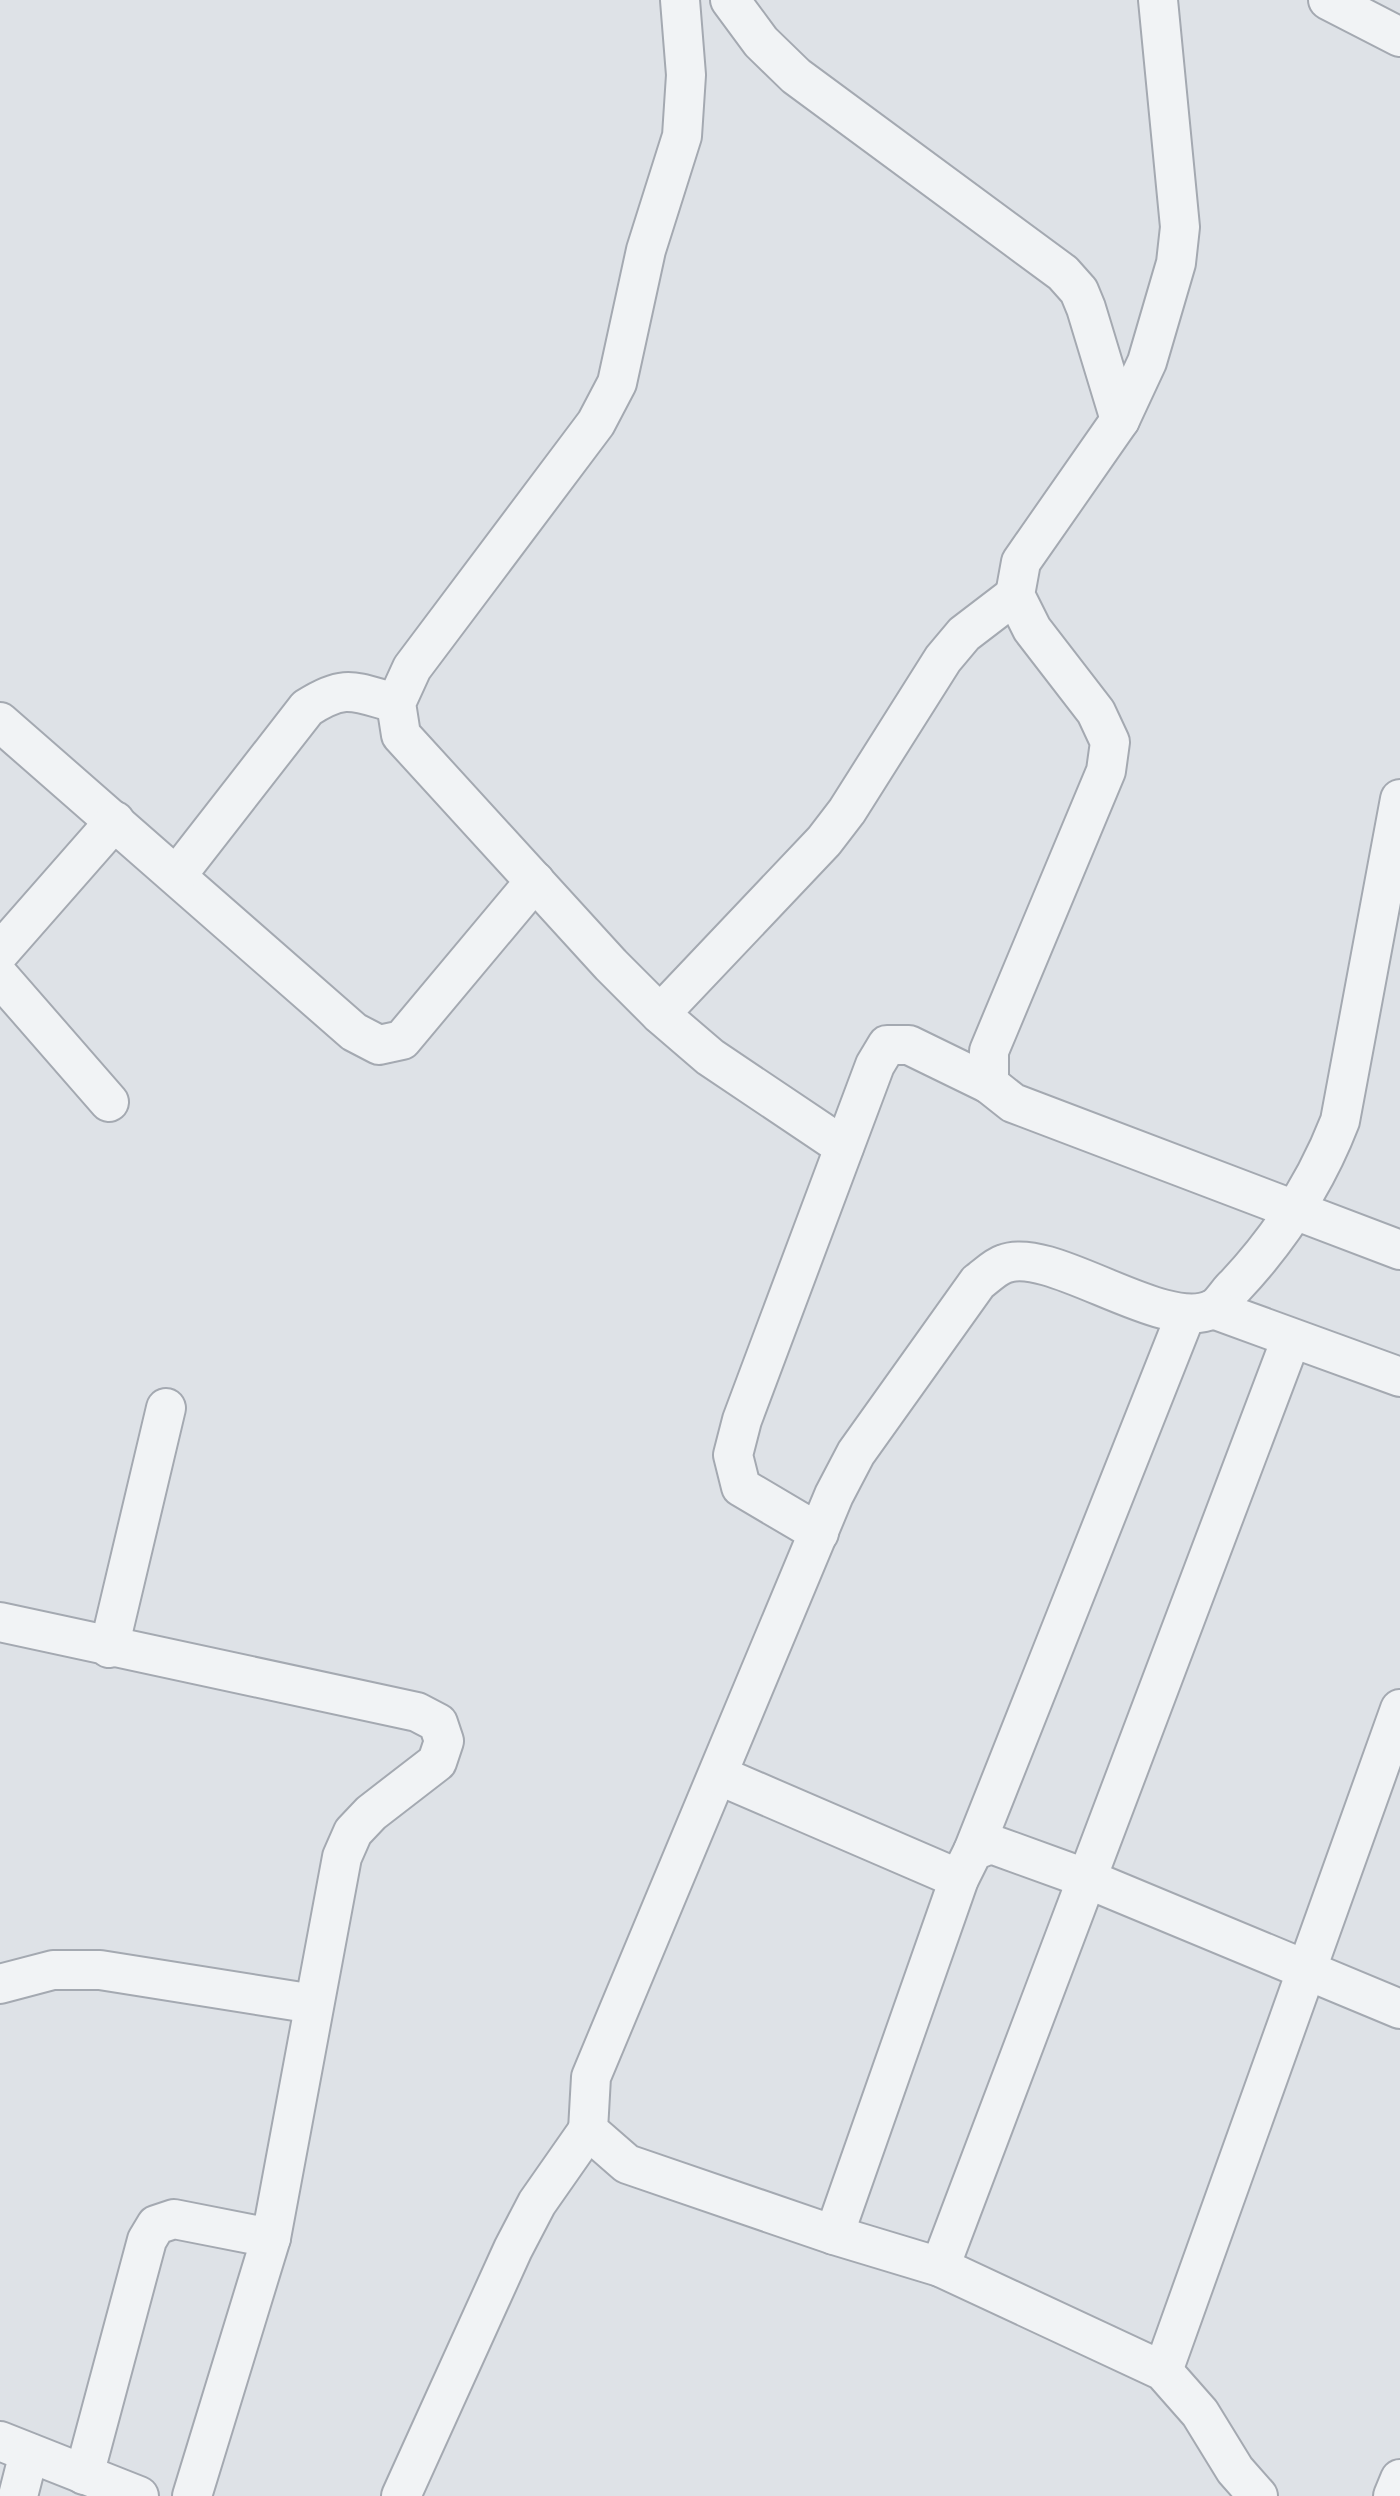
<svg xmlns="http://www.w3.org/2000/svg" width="1400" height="2496" font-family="'Sofia Sans Condensed',sans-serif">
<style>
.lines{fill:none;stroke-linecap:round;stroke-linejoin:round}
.street-casing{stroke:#a4a9b1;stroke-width:42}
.street{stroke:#f1f3f5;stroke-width:38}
</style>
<rect width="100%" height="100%" fill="#dee2e7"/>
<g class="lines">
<g class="street-casing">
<g id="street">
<path d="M680,0l6,75 -4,61 -36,114 -29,133 -21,40 -184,245 -16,35 5,32 210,230 49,49 50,43 134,90"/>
<path d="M730,0l31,42 35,34 267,197 16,18 7,17 34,112"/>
<path d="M1158,0l22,227 -4,36 -29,99 -27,58 -99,142 -6,33 17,34 64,83 14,30 -4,29 -117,280v33l24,19 387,147"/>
<path d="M1328,0l72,37"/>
<path d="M0,722l354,310 25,13 23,-5 133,-159"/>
<path d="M1400,799l-60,322c-24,62 -60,117 -105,165 -7,6 -14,19 -22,23 -50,25 -162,-64 -209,-45 -9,3 -19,13 -26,18l-122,171 -22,42 -243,582 -3,53 39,34 207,71 125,-356 14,-28 18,-7 94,34 315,131"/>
<path d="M177,875l130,-167c39,-25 47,-16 89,-5"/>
<path d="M0,952l115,-131"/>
<path d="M0,977l109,125"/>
<path d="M660,1014l164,-173 23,-30 96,-152 21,-25 51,-39"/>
<path d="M1213,1309l187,68"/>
<path d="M819,1533l-78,-46 -8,-32 9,-35 133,-355 12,-20h22l80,39"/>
<path d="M0,1622l417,90 21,11 6,18 -7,21 -66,51 -18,19 -11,25 -71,381 -79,258"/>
<path d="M109,1648l57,-240"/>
<path d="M718,1775l241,104"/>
<path d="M973,1851l213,-537"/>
<path d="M0,1984l53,-14h47l214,34"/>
<path d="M834,2235l106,32 223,104 37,42 35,57 23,26"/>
<path d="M940,2267l351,-928"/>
<path d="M1163,2371l237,-662"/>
<path d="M0,2441l139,55"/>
<path d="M84,2475l63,-235 9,-15 18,-6 97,19"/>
<path d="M18,2496l11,-43"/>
<path d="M401,2496l112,-247 24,-46 51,-73"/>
<path d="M1393,2496l7,-17"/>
</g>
</g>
<use href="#street" class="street"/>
</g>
</svg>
